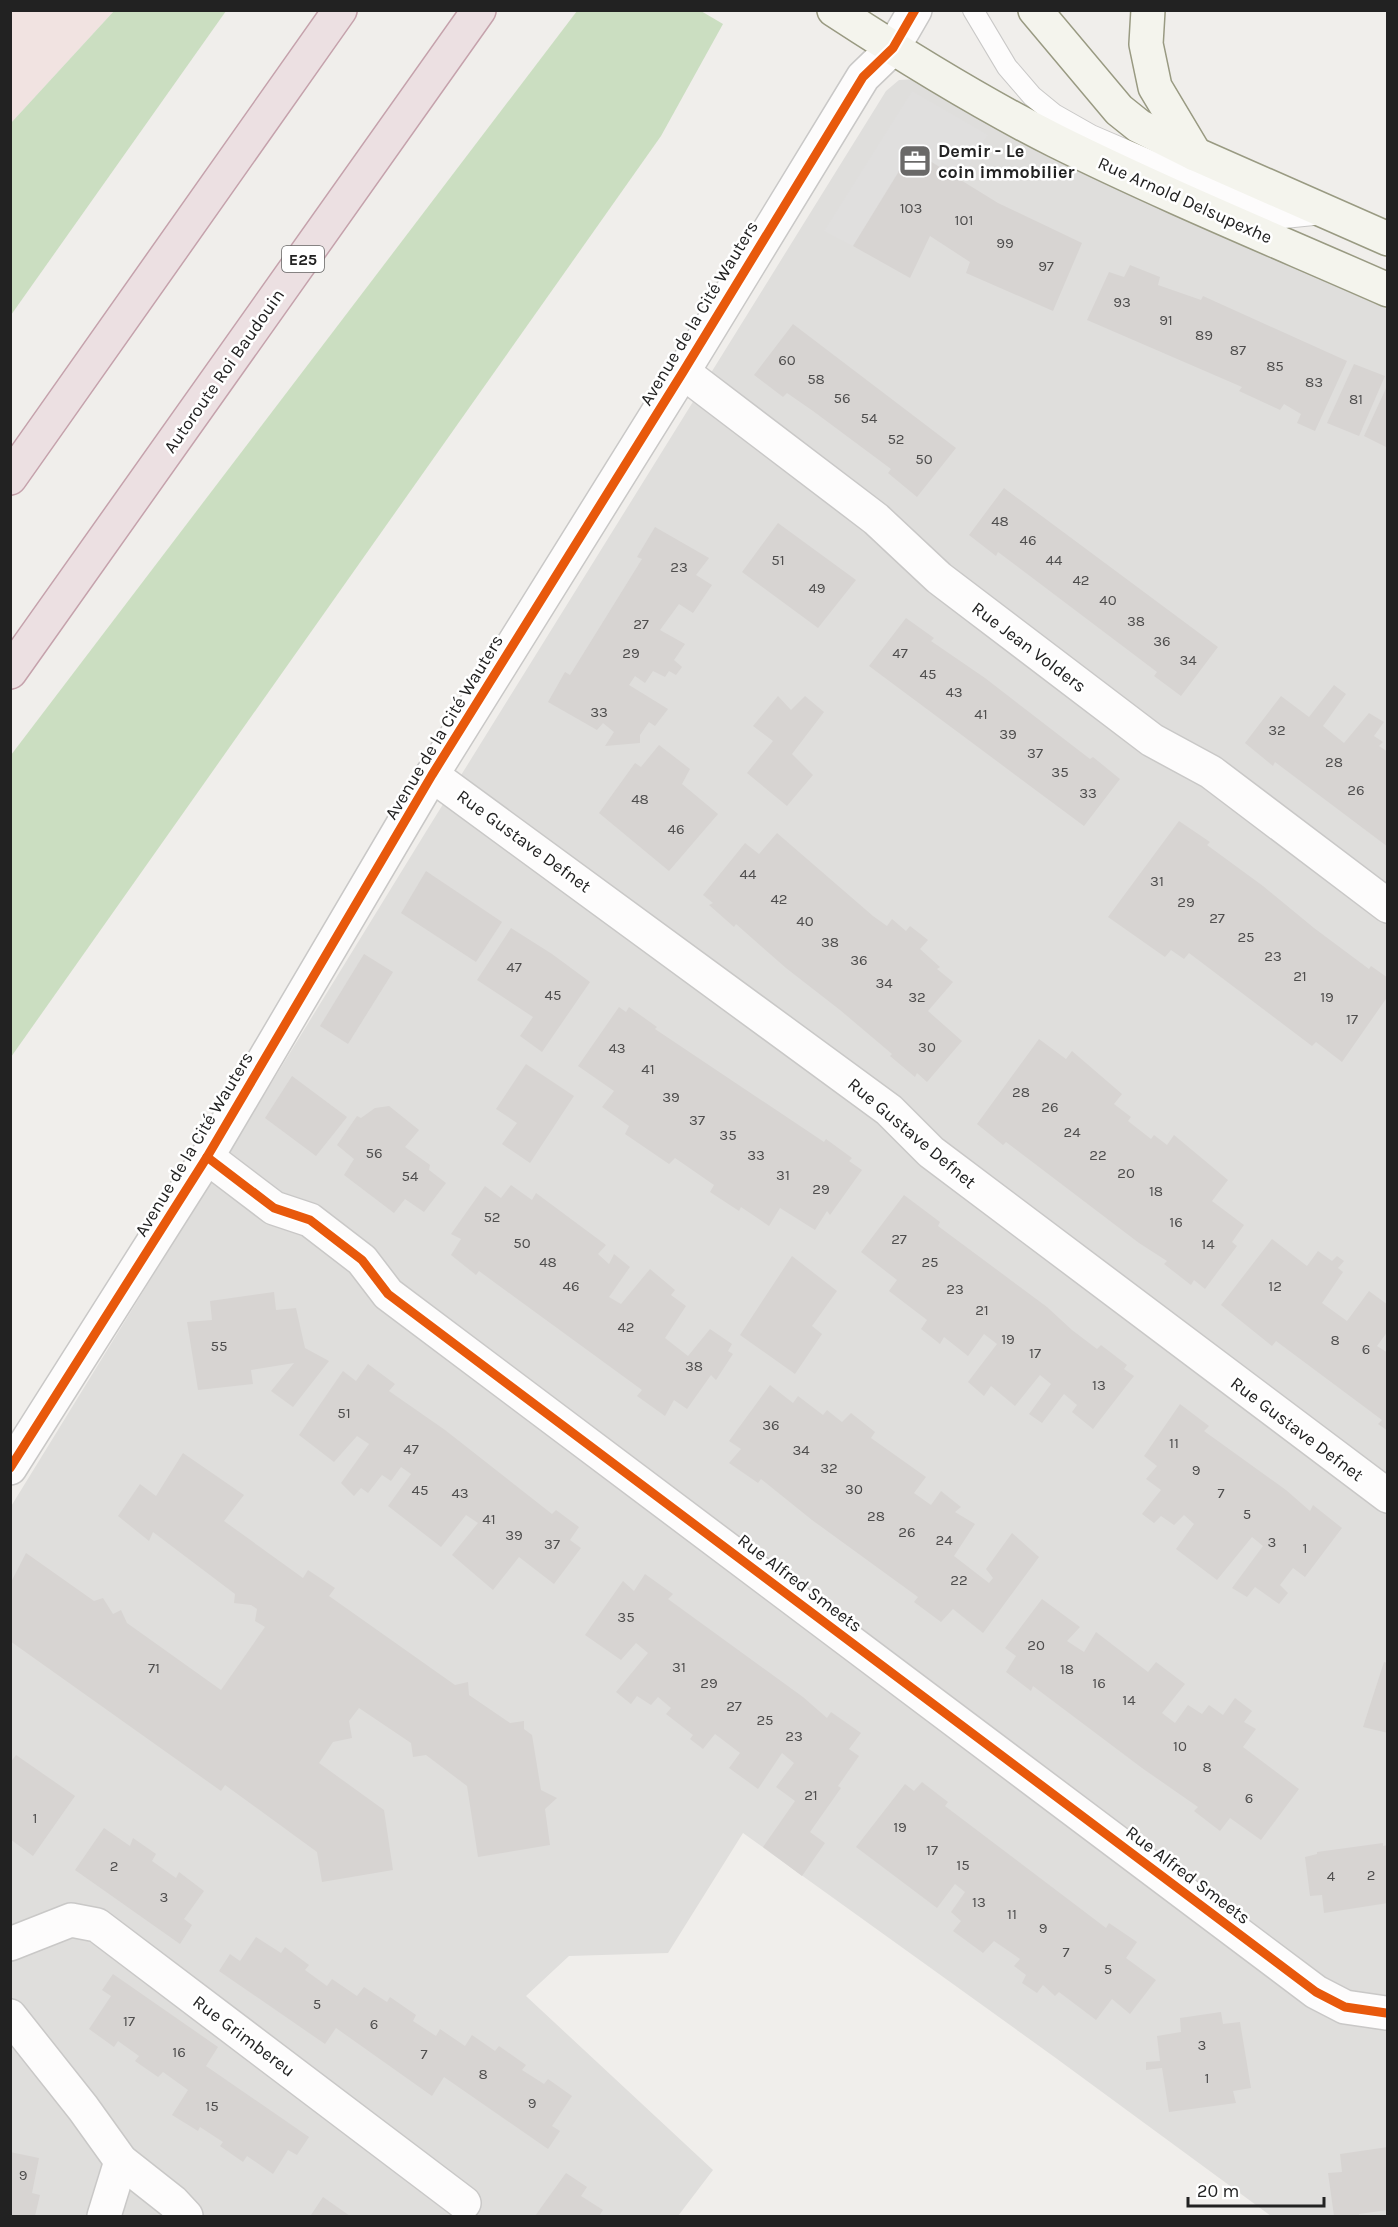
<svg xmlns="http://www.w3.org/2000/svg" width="1398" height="2227" font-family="Karla,sans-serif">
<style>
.residential{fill:#dfdedc}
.commercial{fill:#f1e3e1}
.forest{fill:#cbdec1}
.parking{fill:#e0dfde}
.building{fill:#d7d4d2}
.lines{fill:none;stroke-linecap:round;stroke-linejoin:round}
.lane-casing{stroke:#c9c8c7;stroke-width:22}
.street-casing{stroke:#c9c8c7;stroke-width:36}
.secondary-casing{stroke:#999a82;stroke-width:36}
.highway-casing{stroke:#c5a2ac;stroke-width:36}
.lane{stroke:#fdfcfc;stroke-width:20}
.street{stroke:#fdfcfc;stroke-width:33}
.secondary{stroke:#f4f4ed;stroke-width:33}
.highway{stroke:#ece0e2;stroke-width:33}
.cycleway-casing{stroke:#fff;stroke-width:13}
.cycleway{stroke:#e8590c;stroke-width:9}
.labels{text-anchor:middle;stroke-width:5;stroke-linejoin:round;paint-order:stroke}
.number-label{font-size:15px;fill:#4f4e4e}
.shield{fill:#fff;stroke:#646464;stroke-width:1.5}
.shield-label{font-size:16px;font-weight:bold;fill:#222}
.poi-label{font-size:18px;font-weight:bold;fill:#222;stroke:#fff;text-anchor:start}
.street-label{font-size:18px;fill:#222;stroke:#fff}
</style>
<rect width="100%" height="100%" fill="#f0eeeb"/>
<path class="residential" d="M917,79l235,123 235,107v1907h-116l-218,-160 -310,-223 -75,120 -99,3 -43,40 187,174 -35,46h-667l-1,-708 417,-678 459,-739 13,-11z"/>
<path class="commercial" d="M11,10l103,1 -103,112 -1,-112z"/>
<g class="forest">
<path d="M114,11h112l-215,304v-192z"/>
<path d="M577,11h124l22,13 -62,112 -650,921v-302z"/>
</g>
<path class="parking" d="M912,91l76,44 -28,44 -48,-29 -59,96 -29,-15z"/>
<g class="building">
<path d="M912,150l86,53 84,40 -29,68 -87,-38 4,-11 -40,-26 -20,42 -57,-32z"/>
<path d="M1130,265l30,12 -2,8 43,15 2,-4 144,65 -32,70 -18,-8 4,-9 -17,-10 -4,6 -41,-19 3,-4 -155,-67 22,-48 15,5z"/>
<path d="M793,324l163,124 -39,49 -29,-24 3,-4 -78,-58 -26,-18 -4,4 -29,-22z"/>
<path d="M1354,364l31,12 -26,60 -32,-13z"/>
<path d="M1388,384v64l-24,-12z"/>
<path d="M1004,488l214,159 -37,49 -27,-20 3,-4 -159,-120 -2,4 -27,-21z"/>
<path d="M778,523l78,57 -38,48 -76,-56z"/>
<path d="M655,527l54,31 -13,17 16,10 -19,28 -14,-9 -19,26 25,14 -11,16 8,7 -6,8 -7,-4 -4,6 -12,-6 -8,12 -10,-7 -6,9 39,24 -13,17 -6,-4 -9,13v8l-35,3 9,-14 -11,-9 -6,7 -49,-28 17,-30 5,3 72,-116 -5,-2z"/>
<path d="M906,618l28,20 -3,3 54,37 105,81 3,-2 27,22 -36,47 -215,-160z"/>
<path d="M1334,685l12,9 -23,32 21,17 25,-30 15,9 -10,14 9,6 -4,4 9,6v95l-113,-85 -2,4 -28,-23 36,-47 28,21z"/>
<path d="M778,696l13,14 14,-14 19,16 -32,42 21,21 -26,31 -40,-33 26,-32 -20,-15z"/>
<path d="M659,745l31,24 -8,15 36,30 -49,57 -70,-58 36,-50 6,4z"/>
<path d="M1179,821l31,21 -3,3 56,41 51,42 55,41 2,-3 17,12v18l-46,66 -26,-20 -4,4 -123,-93 -5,6 -13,-9 -6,7 -57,-40z"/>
<path d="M777,833l96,83 14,10 5,-7 14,12 4,-5 18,14 -8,9 20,18 -3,2 16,13 -25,29 34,30 -35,41 -10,-9 -2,4 -25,-21 2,-2 -52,-44 -54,-42 -50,-44 -2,3 -25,-22 4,-2 -10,-8 42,-52 14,11z"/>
<path d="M426,871l76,51 -26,40 -75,-49z"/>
<path d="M511,928l41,26 38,28 -48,70 -22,-16 13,-19 -56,-37z"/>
<path d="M364,954l29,18 -45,72 -28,-18z"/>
<path d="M619,1007l7,5 3,-5 28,20 -2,2 169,113 2,-3 26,19 -3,3 13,9 -32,45 -3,-4 -12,19 -35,-22 -11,18 -28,-19 -2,4 -29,-19 4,-7 -39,-27 -6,6 -44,-30 4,-8 -27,-19 12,-16 -36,-25z"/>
<path d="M1039,1039l27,20 6,-8 50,43 -8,10 17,13 -3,4 23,18 3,-4 13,10 7,-10 54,45 -16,21 32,24 -12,17 5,4 -32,43 -11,-9 -3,5 -27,-21 3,-3 -28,-18 -133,-101 -3,3 -26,-21z"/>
<path d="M526,1064l48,32 -44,67 -28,-19 15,-21 -21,-14z"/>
<path d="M292,1076l55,41 -31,39 -51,-38z"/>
<path d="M389,1106l30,24 -14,17 25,18 -1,5 17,13 -22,29 -19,-13 -11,14 -50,-38 10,-16 -17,-14 20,-29 4,2 14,-10z"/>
<path d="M511,1185l21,15 4,-7 70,52 -8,9 11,10 5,-10 16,13 -21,30 12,7 29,-35 25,21 -4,5 15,11 -21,32 23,18 22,-27 22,15 -4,7 5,3 -17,26 -5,-5 -24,34 -13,-9 -9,16 -28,-20 5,-6 -163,-119 -3,4 -25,-20 10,-16 -10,-5 34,-48 16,12z"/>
<path d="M904,1195l36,27 -2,4 109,81 25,23 25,19 4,-4 26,20 -3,4 10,7 -41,53 -21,-17 5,-7 -13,-11 -22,29 -13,-9 22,-30 -11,-9 -25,31 -24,-20 -7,10 -16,-14 29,-38 -13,-10 -16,22 -24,-19 -4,7 -19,-15 6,-9 -38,-29 8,-11 -36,-28z"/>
<path d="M1272,1239l35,27 11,-15 14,10 5,-5 7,5 -6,7 5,4 -21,31 25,18 22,-30 19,14v26l-11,15 11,7v78l-10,-7 4,-4 -106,-79 -4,5 -51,-41z"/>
<path d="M792,1256l45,35 -25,35 10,8 -27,40 -55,-39z"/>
<path d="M274,1292l2,18 20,-2 9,40 24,13 -36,46 -22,-16 23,-28 -43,7 2,14 -55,6 -11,-68 25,-2 -2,-19z"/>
<path d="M368,1364l27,20 -6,7 56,39 107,84 4,-4 23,17 -9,13 11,8 -27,36 -35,-27 -26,33 -41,-35 26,-32 -12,-8 -25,32 -53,-41 23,-32 -10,-7 -10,14 -9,-6 -14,18 -7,-5 -7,8 -13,-13 28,-39 -12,-8 -23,26 -35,-27 44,-64 13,10z"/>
<path d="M770,1385l23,18 5,-7 25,19 4,-5 15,12 9,-9 24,19 -4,6 55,39 -12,16 17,12 10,-14 20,16 -6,5 20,12 -21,32 35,27 4,-5 -7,-9 26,-36 27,24 -56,76 -30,-24 -12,13 -27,-20 4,-5 -106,-77 -51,-41 -3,4 -29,-20 12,-14 -12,-8z"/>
<path d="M1180,1404l29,22 -5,5 82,59 24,21 3,-6 29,23 -37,49 -12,-9 -13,17 8,8 -9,11 -24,-17 -8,10 -15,-9 31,-42 -11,-9 -35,43 -41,-31 18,-25 -10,-9 -10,10 -13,-9 -7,7 -12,-9 19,-24 -15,-11 11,-13 -13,-10z"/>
<path d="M183,1453l61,42 -20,26 79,57 5,-8 27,18 -6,8 126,89 13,-3 1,13 41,28 14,-2v8l8,6 9,55 16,8 -12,11 5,36 -72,12 -11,-71 -41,-31 -13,2 -2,-14 -52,-35 -10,13 3,17 -19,4 -14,21 65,47 9,60 -71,12 -5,-30 -92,-67 -4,6 -211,-150v-57l16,-31 68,48 9,-3 10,16 8,-4 6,13 94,67 44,-63 -10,-6 2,-12 -6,-4 -17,-2 1,-9 -82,-62 -4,9 -31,-25 22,-32 16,12z"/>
<path d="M645,1574l28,20 -5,5 135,98 24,21 4,-6 30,21 -12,16 10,7 -21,30 3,2 -31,44 15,11 -23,33 -39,-29 32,-46 -19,-14 18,-24 -12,-10 -24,36 -29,-21 11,-15 -25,-19 -12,15 -13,-10 3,-4 -27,-21 5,-6 -13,-11 -7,8 -14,-9 -6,8 -15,-12 32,-39 -12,-10 -15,17 -36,-25 38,-54 11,10z"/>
<path d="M1042,1599l38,28 -13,14 17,11 12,-20 52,40 8,-10 29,22 -23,29 13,10 13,-18 14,9 7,-9 14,10 12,-17 17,13 -8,11 12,7 -13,18 56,42 -38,51 -31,-22 -10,13 -26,-20 4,-4 -56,-39 -109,-82 -2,5 -25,-19 10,-16 -11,-8z"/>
<path d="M1384,1662l4,1v70l-25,-6z"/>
<path d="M16,1755l59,41 -42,60 -23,-17v-76z"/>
<path d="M922,1782l26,20 -3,4 161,122 3,-5 28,19 -11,16 30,22 -26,34 -18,-15 -16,21 -37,-28 -4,4 -12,-11 -6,8 -15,-10 4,-8 -12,-9 6,-7 -26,-18 -11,12 -30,-22 8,-10 -10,-9 14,-20 -10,-8 -18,24 -81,-61 49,-63 9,7z"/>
<path d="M104,1828l26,18 3,-8 23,16 -4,7 24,17 3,-6 25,19 -20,28 8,6 -12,19 -105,-74z"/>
<path d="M1383,1843v3l5,-1v58l-64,10 -2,-18 -12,1 -5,-39 12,-3v-2z"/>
<path d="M256,1937l25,16 4,-6 24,18 -4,5 22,16 5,-7 25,17 7,-9 23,15 3,-5 26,18 -3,6 23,15 4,-7 25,17 7,-11 23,16 4,-5 27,19 -4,5 22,14 4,-5 24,17 -20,30 8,5 -12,18 -104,-72 -12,19 -96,-68 -11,16 -106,-73 11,-17 10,7z"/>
<path d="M113,1974l105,73 -12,19 103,71 -12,18 -9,-5 -15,24 -26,-18 -4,6 -23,-16 3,-4 -23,-15 -2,4 -26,-16 16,-25 -25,-18 -5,5 -23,-16 4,-5 -21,-15 -4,6 -25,-18 22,-33 -9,-6z"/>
<path d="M1221,2012l2,12 17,-2 11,66 -18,3 3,12 -67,9 -7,-44 -16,2v-8l14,-1 -3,-25 24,-4 -1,-14z"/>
<path d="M1388,2147v63l-29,4v2h-25l-6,-43 14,-1 -2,-18z"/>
<path d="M10,2152l29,6 -7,35 8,2 -5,21h-25z"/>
<path d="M566,2173l21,14 -6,9 22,14 -4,6h-64z"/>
<path d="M323,2197l27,19h-36l-3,-1z"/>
</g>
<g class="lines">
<g class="lane-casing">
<path id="lane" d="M973,10l34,57 25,29 22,18 37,21 193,83 39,-4"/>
</g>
<g class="street-casing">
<g id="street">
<path d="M683,372l193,147 63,59 213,162 59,32 177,134"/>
<path d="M432,775l457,335 42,42 457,344"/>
<path d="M207,1157l67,51 36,12 52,40 26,34 928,698 29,15 41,6"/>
<path d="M10,1468l197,-311 225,-382 251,-403 180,-295 30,-29 22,-38"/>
<path d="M10,1944l61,-24 26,5 367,278"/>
<path d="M10,2016l73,92 38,53 52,41 13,14"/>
<path d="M104,2216l17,-55"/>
</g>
</g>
<g class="secondary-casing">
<g id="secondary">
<path d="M834,10c72,47 146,93 222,131 109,54 221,100 332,149"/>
<path d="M1035,10l84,100 20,16 56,28 193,85"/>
<path d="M1148,10l-2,34 9,43 40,67"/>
</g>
</g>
<g class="highway-casing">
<g id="highway">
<path d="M10,478l330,-468"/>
<path d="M10,672l469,-662"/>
</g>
</g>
<use href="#lane" class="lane"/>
<use href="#street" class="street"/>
<use href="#secondary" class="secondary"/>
<use href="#highway" class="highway"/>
<g class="cycleway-casing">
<g id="cycleway">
<path d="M207,1157l67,51 36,12 52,40 26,34 928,698 29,15 41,6"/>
<path d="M10,1468l197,-311 225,-382 251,-403 180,-295 30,-29 22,-38"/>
</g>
</g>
<use href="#cycleway" class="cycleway"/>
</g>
<defs>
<g id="office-square" transform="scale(1.725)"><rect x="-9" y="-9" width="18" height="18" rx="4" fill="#6a6968" stroke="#fff"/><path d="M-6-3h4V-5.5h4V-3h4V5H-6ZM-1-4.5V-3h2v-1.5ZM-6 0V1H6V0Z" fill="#fff"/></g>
</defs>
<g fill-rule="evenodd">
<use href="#office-square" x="915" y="161"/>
</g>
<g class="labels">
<g class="number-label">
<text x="911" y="213">103</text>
<text x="964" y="225">101</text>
<text x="1005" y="248">99</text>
<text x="1046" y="271">97</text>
<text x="1122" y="307">93</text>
<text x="1166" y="325">91</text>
<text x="1204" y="340">89</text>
<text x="1238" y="355">87</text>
<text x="787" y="365">60</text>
<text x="1275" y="371">85</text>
<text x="816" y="384">58</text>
<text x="1314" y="387">83</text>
<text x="842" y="403">56</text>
<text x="1356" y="404">81</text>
<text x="869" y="423">54</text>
<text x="896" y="444">52</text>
<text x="924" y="464">50</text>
<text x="1000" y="526">48</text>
<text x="1028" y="545">46</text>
<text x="778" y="565">51</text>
<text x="1054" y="565">44</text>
<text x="679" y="572">23</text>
<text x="1081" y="585">42</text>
<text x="817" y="593">49</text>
<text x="1108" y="605">40</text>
<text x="1136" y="626">38</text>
<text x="641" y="629">27</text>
<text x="1162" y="646">36</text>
<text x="631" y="658">29</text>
<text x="900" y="658">47</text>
<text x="1188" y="665">34</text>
<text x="928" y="679">45</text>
<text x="954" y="697">43</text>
<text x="599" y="717">33</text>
<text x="981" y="719">41</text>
<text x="1277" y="735">32</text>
<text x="1008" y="739">39</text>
<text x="1035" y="758">37</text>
<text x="1334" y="767">28</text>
<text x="1060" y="777">35</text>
<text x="1356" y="795">26</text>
<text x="1088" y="798">33</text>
<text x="640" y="804">48</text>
<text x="676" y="834">46</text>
<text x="748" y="879">44</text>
<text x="1157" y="886">31</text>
<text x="779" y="904">42</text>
<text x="1186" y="907">29</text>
<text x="1217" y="923">27</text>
<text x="805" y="926">40</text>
<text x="1246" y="942">25</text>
<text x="830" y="947">38</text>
<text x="1273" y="961">23</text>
<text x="859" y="965">36</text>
<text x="514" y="972">47</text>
<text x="1300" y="981">21</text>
<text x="884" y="988">34</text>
<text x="553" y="1000">45</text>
<text x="917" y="1002">32</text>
<text x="1327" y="1002">19</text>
<text x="1352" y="1024">17</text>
<text x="927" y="1052">30</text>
<text x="617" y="1053">43</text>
<text x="648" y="1074">41</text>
<text x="1021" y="1097">28</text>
<text x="671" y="1102">39</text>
<text x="1050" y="1112">26</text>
<text x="697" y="1125">37</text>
<text x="1072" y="1137">24</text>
<text x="728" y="1140">35</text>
<text x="374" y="1158">56</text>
<text x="756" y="1160">33</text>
<text x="1098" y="1160">22</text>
<text x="1126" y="1178">20</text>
<text x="783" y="1180">31</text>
<text x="410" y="1181">54</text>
<text x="821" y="1194">29</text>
<text x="1156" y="1196">18</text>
<text x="492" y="1222">52</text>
<text x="1176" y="1227">16</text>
<text x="899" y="1244">27</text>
<text x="522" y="1248">50</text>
<text x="1208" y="1249">14</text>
<text x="548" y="1267">48</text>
<text x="930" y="1267">25</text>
<text x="571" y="1291">46</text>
<text x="1275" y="1291">12</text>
<text x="955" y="1294">23</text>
<text x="982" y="1315">21</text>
<text x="626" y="1332">42</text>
<text x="1008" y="1344">19</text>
<text x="1335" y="1345">8</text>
<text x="219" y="1351">55</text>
<text x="1366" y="1354">6</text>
<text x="1035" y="1358">17</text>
<text x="694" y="1371">38</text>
<text x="1099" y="1390">13</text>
<text x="344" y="1418">51</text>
<text x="771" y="1430">36</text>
<text x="1174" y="1448">11</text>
<text x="411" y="1454">47</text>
<text x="801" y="1455">34</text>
<text x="829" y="1473">32</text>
<text x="1196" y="1475">9</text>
<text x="854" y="1494">30</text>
<text x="420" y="1495">45</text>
<text x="460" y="1498">43</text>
<text x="1221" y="1498">7</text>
<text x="1247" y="1519">5</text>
<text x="876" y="1521">28</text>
<text x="489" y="1524">41</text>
<text x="907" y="1537">26</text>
<text x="514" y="1540">39</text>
<text x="944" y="1545">24</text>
<text x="1272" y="1547">3</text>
<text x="552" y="1549">37</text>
<text x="1305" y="1553">1</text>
<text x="959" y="1585">22</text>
<text x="626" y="1622">35</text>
<text x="1036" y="1650">20</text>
<text x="679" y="1672">31</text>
<text x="154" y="1673">71</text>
<text x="1067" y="1674">18</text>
<text x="709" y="1688">29</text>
<text x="1099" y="1688">16</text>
<text x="1129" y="1705">14</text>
<text x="734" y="1711">27</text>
<text x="765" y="1725">25</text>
<text x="794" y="1741">23</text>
<text x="1180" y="1751">10</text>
<text x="1207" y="1772">8</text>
<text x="811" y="1800">21</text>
<text x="1249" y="1803">6</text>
<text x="35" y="1823">1</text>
<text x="900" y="1832">19</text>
<text x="932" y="1855">17</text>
<text x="963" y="1870">15</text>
<text x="114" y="1871">2</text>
<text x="1371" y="1880">2</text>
<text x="1331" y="1881">4</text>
<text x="164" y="1902">3</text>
<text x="979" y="1907">13</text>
<text x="1012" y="1919">11</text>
<text x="1043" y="1933">9</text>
<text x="1066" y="1957">7</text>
<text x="1108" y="1974">5</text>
<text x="317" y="2009">5</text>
<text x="129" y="2026">17</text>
<text x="374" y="2029">6</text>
<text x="1202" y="2050">3</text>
<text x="179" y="2057">16</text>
<text x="424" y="2059">7</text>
<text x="483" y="2079">8</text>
<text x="1207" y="2083">1</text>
<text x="532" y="2108">9</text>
<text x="212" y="2111">15</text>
<text x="23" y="2180">9</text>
</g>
<rect class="shield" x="282" y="246" width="42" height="26" rx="4.5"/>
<g class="shield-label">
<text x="303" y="265">E25</text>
</g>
<g class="poi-label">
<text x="938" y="157">Demir - Le<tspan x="938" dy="21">coin immobilier</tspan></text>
</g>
<g class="street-label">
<text transform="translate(1185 200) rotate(24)" y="6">Rue Arnold Delsupexhe</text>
<text transform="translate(699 313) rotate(-59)" y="6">Avenue de la Cité Wauters</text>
<text transform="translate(224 371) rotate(-55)" y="6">Autoroute Roi Baudouin</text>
<text transform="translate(1029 647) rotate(37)" y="6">Rue Jean Volders</text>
<text transform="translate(444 727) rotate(-59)" y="6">Avenue de la Cité Wauters</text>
<text transform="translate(524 841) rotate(36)" y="6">Rue Gustave Defnet</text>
<text transform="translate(912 1133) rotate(40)" y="6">Rue Gustave Defnet</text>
<text transform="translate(194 1144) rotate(-59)" y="6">Avenue de la Cité Wauters</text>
<text transform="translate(1297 1429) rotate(37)" y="6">Rue Gustave Defnet</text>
<text transform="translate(800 1583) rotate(37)" y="6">Rue Alfred Smeets</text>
<text transform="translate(1188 1875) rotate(37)" y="6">Rue Alfred Smeets</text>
<text transform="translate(244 2036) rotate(37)" y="6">Rue Grimbereu</text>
</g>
</g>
<rect width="1398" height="2227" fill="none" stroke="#222222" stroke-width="24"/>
<path d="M1188 2197v9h136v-9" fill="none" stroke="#222222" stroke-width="3"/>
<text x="1197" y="2197" font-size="18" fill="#222222" stroke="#ffffff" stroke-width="4.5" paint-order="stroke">20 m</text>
</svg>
